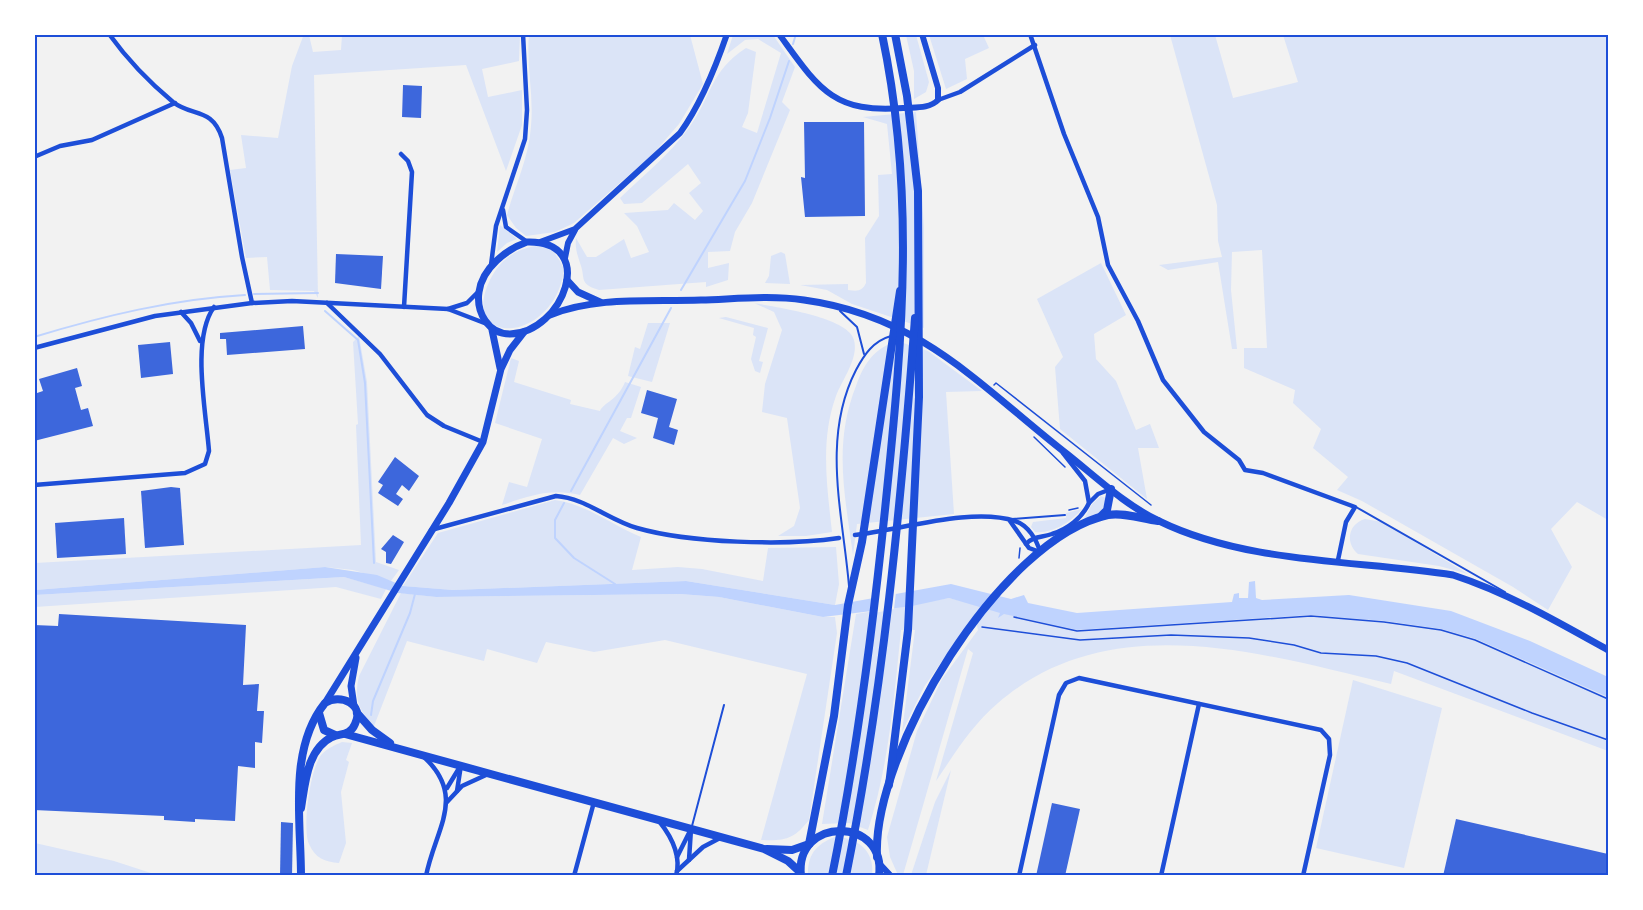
<svg xmlns="http://www.w3.org/2000/svg" width="1643" height="910" font-family="Karla,sans-serif">
<style>
.green{fill:#dbe4f7}
.water{fill:#bfd3fe}
.pier{fill:#f2f2f2}
.lines{fill:none;stroke-linecap:round;stroke-linejoin:round}
.stream{stroke:#bfd3fe;stroke-width:2}
.building{fill:#3d67dc}
.path{stroke:#1d4ed8;stroke-width:1.5}
.service{stroke:#1d4ed8;stroke-width:2}
.minor{stroke:#1d4ed8;stroke-width:4.5}
.tertiary{stroke:#1d4ed8;stroke-width:6}
.secondary{stroke:#1d4ed8;stroke-width:7}
.primary{stroke:#1d4ed8;stroke-width:8}
.trunk{stroke:#1d4ed8;stroke-width:8}
.neatline{fill:none;stroke:#1d4ed8;stroke-width:2}
</style>
<rect width="100%" height="100%" fill="#f2f2f2"/>
<g class="green">
<path d="M304,34l5,1 4,17 28,-2 1,-15h178l-1,26 -37,8 6,28 34,-7v35l-16,46 -40,-106 -152,10 4,223 -4,-7 -44,-1 -3,-33 -21,1 -16,-88 16,-2 -5,-33 37,3 14,-72z"/>
<path d="M529,35h161l13,49 -24,40 -26,30 -79,69 -19,9 -29,4 -10,-8 -9,-13c8,-30 22,-57 24,-89 3,-31 -5,-61 -2,-91z"/>
<path d="M733,35h40l22,32 -13,35 8,8 -38,93 -17,29 -5,19 -22,1v16l21,-5 -1,17 -22,7v-5l-107,8c-21,-6 -13,-12 -19,-27 -3,-10 -5,-14 -4,-25l11,19h9l28,-18 7,19 18,-6 -12,-26 -13,-13 44,-3 6,-7 21,17 8,-9 -14,-18 12,-10 -13,-19 -46,39 -18,1 -4,-6c23,-22 49,-43 68,-69 24,-32 21,-57 58,-81l10,4 -8,61 -6,14 15,6 24,-80 -23,-14 -13,1 -18,14z"/>
<path d="M906,35h10l13,47 -3,10 -12,7v-28z"/>
<path d="M929,35h54l6,13 -24,11 2,20 -21,10z"/>
<path d="M1170,35h45l18,63 65,-16 -15,-47h325v485l-31,-18 -26,27 21,38 -24,43 -35,-23 -151,-86 -25,-11 11,-13 -35,-29 8,-19 -28,-26 2,-13 -51,-22v-20h23l-5,-98 -30,2 -1,38 6,59h-5l-14,-87 -50,8 -9,-5 63,-8 -4,-16 -1,-36z"/>
<path d="M916,112l8,116v100l-72,-24 -25,-14 -27,-5 48,-1v6c9,1 14,2 18,-7l-1,-45 14,-22 -1,-41 14,-1 -5,-50 -24,-7z"/>
<path d="M500,225l17,14 -10,4 -10,9z"/>
<path d="M535,246l16,2c3,5 10,13 12,19 2,8 -3,20 -6,27 -27,52 -95,43 -67,-14 10,-20 24,-30 45,-34z"/>
<path d="M781,252l4,2 5,30 -25,-1 4,-7 2,-20z"/>
<path d="M1101,263l25,52 -32,19 2,25 20,22 20,49 14,-6 9,24h-21l9,51 -87,-70 -5,-62 8,-10 -26,-58z"/>
<path d="M754,303c21,4 95,14 100,37 5,18 -12,40 -18,56 -16,44 -9,90 -4,136l-26,4h-28l16,-10 6,-18 -13,-90 -25,-6 3,-28 17,-54 -8,-18z"/>
<path d="M726,317l42,11 -9,33 4,1 -3,11 -5,-2 -4,-12 5,-22 -3,-2 1,-7 -35,-10z"/>
<path d="M648,323h22l-18,59 -24,-6 7,-29 5,2z"/>
<path d="M359,336l8,46 9,180 23,8 -8,11 -38,-11 -28,-3 -290,23v-27l326,-18 -5,-120 2,-1 -5,-82z"/>
<path d="M897,341l31,10 54,40 -36,1 8,122 -97,10 -4,31c-8,-59 -20,-111 3,-169 8,-22 17,-37 41,-45z"/>
<path d="M511,358l8,3 -5,21 57,18 -1,4 30,7c3,-8 18,-11 25,-29l16,5 -10,31h-4l-7,13 17,7 -13,6 -11,-6 -33,57c-30,-7 -50,1 -78,10l7,-23 18,5 15,-48 -47,-16z"/>
<path d="M1101,496l5,2c-3,14 -9,19 -23,23l9,-17z"/>
<path d="M555,500c31,4 57,25 86,37l-9,33 46,-3 24,2 61,12 5,-33 68,-1 3,37 -4,21 -149,-24 -233,9 -50,-4 35,-53z"/>
<path d="M1082,509c-11,13 -30,25 -47,23l-4,-5 2,-5 33,-4v-5z"/>
<path d="M1365,519l17,3 86,52 -29,-8 -81,-12c-13,-11 -10,-30 7,-35z"/>
<path d="M344,577l42,12 -5,10 -45,-12 -301,20v-12z"/>
<path d="M401,593l35,4 244,-3 39,3 104,20h12l2,16 -28,187c-15,19 -23,21 -48,20l46,-166 -142,-34 -71,12 -48,-10 -9,21 -50,-14 -3,12 -77,-20 -33,85c-16,-16 -20,-28 -15,-50z"/>
<path d="M949,598l128,32 256,-15 108,14 35,10 132,58v54l-214,-80 -3,13c-127,-30 -281,-78 -393,19 -26,22 -43,50 -62,78l37,-128 -5,-4 -65,226h-5l-8,-18 -3,-20 30,-106 25,-52 36,-49 -2,-9 -4,-3 -48,69 -22,45 13,-102h-14c-7,68 -12,135 -33,200l-19,-7 -27,1 34,-210z"/>
<path d="M1353,680l89,28 -38,160 -88,-20z"/>
<path d="M342,742l10,1 -6,17 3,2 -8,30 5,51 -7,20c-14,-1 -24,-5 -30,-19 -7,-15 1,-77 13,-90 6,-6 13,-9 20,-12z"/>
<path d="M951,770l-25,105h-15l24,-73z"/>
<path d="M835,837c22,0 40,14 37,38l-64,1c-1,-21 8,-32 27,-39z"/>
<path d="M35,843l79,18 43,14h-122z"/>
</g>
<path class="water" d="M325,567l52,8 26,11 50,4 233,-9 149,24 116,-21 60,15 13,-4 4,8 49,10 155,-11 2,-8 5,-1v5h9l1,-16 6,-1 1,17 6,2 87,-5 102,16 79,30 78,36v20l-132,-58 -35,-10 -57,-8 -73,-6 -234,15 -73,-16 -6,4 2,-5 -51,-15 -37,8 -89,11 -104,-20 -39,-3 -244,3 -38,-4 -54,-16 -309,18v-5z"/>
<path class="pier" d="M896,592l-2,17 -24,5 2,-17z"/>
<g class="lines">
<g class="stream">
<path d="M793,44l3,-10"/>
<path d="M681,290l64,-109 25,-63 19,-57"/>
<path d="M254,294l64,-1"/>
<path d="M325,311l33,29 7,43 9,180"/>
<path d="M34,337c69,-21 139,-38 211,-42"/>
<path d="M571,491l100,-183"/>
<path d="M564,503l-9,17v18l19,20 41,26"/>
<path d="M371,715l2,-14 37,-88 5,-19"/>
</g>
</g>
<g class="building">
<path d="M403,85l19,1 -1,32 -19,-1z"/>
<path d="M804,122h60l1,94 -60,1 -4,-40 4,1z"/>
<path d="M336,254l47,2 -2,33 -46,-6z"/>
<path d="M303,326l2,23 -78,6 -1,-16h-6v-6z"/>
<path d="M170,342l3,32 -32,4 -3,-33z"/>
<path d="M77,368l5,18 -7,2 6,22 7,-2 5,18 -59,15v-47l9,-3 -4,-12z"/>
<path d="M647,390l30,9 -8,28 9,3 -4,15 -21,-7 5,-20 -17,-5z"/>
<path d="M395,457l24,19 -10,15 -7,-6 -6,9 7,5 -5,7 -20,-13 5,-8 -5,-3z"/>
<path d="M171,487l9,1 4,57 -39,3 -4,-57z"/>
<path d="M124,518l2,36 -69,4 -2,-35z"/>
<path d="M393,535l11,7 -13,22 -5,-1v-11l-5,-3z"/>
<path d="M59,614l187,11 -3,60 16,-1 -2,27h7l-2,32 -7,-1v26l-17,-2 -3,55 -40,-2v3l-31,-2v-4l-130,-6v-185l24,1z"/>
<path d="M1052,803l28,6 -15,67h-29z"/>
<path d="M1456,819l152,35v22h-165z"/>
<path d="M281,822l12,1 -1,53h-12z"/>
</g>
<g class="lines">
<g class="path">
<path d="M994,385l2,-2 155,122"/>
<path d="M1034,437l31,30"/>
<path d="M1069,510l9,-2"/>
<path d="M1019,558l1,-10"/>
<path d="M1014,617l63,14 234,-15 73,6 57,8 34,10 133,59"/>
<path d="M982,627l98,13 91,-5 78,3 45,7 27,8 55,3 31,7 125,50 76,27"/>
</g>
<g class="service">
<path d="M840,311l17,16 7,27"/>
<path d="M1356,507l149,85"/>
<path d="M1012,519l53,-4"/>
<path d="M849,586c-6,-72 -28,-148 7,-216 8,-15 17,-29 35,-34"/>
<path d="M692,826l32,-121"/>
</g>
<g class="minor">
<path d="M109,34c18,25 40,48 64,68 19,15 39,5 49,36l20,119 10,46"/>
<path d="M1030,34l34,100 34,83 10,48 30,56 25,59 41,52 35,28 6,10 18,3 92,34 -9,15 -8,38"/>
<path d="M938,100l22,-8 75,-47"/>
<path d="M401,154l7,7 4,11 -8,135"/>
<path d="M34,157l26,-11 32,-6 83,-37"/>
<path d="M503,210l3,17 20,14"/>
<path d="M491,265l5,-39 29,-87 2,-29 -4,-76"/>
<path d="M327,303l53,51 47,61 17,11 39,16"/>
<path d="M448,309l19,-6 12,-12"/>
<path d="M181,312l10,11 9,18"/>
<path d="M34,348l121,-32 97,-13 40,-2 156,8 39,15"/>
<path d="M34,485l151,-12 20,-9 4,-13c-3,-40 -18,-112 5,-144"/>
<path d="M1089,503l9,-9 13,-5"/>
<path d="M1010,521l19,27 11,4"/>
<path d="M431,530l125,-34c29,2 53,24 81,32 52,15 148,18 202,10"/>
<path d="M855,535c46,-5 116,-28 160,-14 13,4 22,19 25,31"/>
<path d="M1026,544c9,-9 15,-6 26,-10 16,-5 30,-16 37,-31l-4,-22 -22,-28"/>
<path d="M424,757c43,40 11,72 2,119"/>
<path d="M447,788l14,-23"/>
<path d="M457,791l4,-26"/>
<path d="M447,802l15,-16 24,-11"/>
<path d="M659,821c12,15 23,34 17,55"/>
<path d="M677,857l14,-28 -2,31"/>
<path d="M677,871l26,-24 17,-9"/>
<path d="M574,876l20,-74"/>
<path d="M1019,876l40,-181 7,-12 13,-5 242,52 8,9 1,16 -27,121"/>
<path d="M1161,876l38,-172"/>
</g>
<g class="tertiary">
<path d="M779,34c38,52 53,80 124,74 12,-1 26,1 35,-8v-12l-16,-54"/>
<path d="M540,242l35,-13 105,-96c21,-29 35,-64 47,-99"/>
<path d="M565,258l3,-15 7,-13"/>
<path d="M878,862l13,14"/>
</g>
<g class="secondary">
<path d="M527,242c72,-2 36,91 -17,92 -22,0 -34,-22 -31,-42 3,-24 28,-43 48,-50z"/>
<path d="M567,280l11,12 22,10"/>
<path d="M550,315c47,-19 101,-13 151,-15 34,-1 69,-5 103,0 117,16 176,86 263,154 29,23 58,51 92,67 88,43 198,39 294,54 55,18 105,47 155,75"/>
<path d="M492,330l8,38"/>
<path d="M325,703l124,-200 34,-61 18,-73 9,-19 14,-18"/>
<path d="M354,706l-3,-20 5,-28"/>
</g>
<g class="primary">
<path d="M1100,517l7,-7 4,-21"/>
<path d="M319,713l5,17 11,5"/>
<path d="M357,713l15,17 18,13"/>
<path d="M345,734l419,115 24,12 12,11"/>
<path d="M301,808c4,-24 6,-59 31,-71 9,-4 18,-1 23,-13 10,-20 -15,-31 -30,-21 -37,46 -24,117 -24,173"/>
<path d="M767,849l25,1 17,-6"/>
<path d="M877,857c-5,-105 124,-319 231,-342 16,-3 34,4 50,6"/>
<path d="M801,876c-7,-60 86,-60 78,0"/>
</g>
<g class="trunk">
<path d="M889,785l19,-155 11,-233 -1,-206 -11,-95 -12,-62"/>
<path d="M809,844l25,-128 14,-111 14,-63 38,-251"/>
<path d="M832,876c26,-128 42,-256 55,-386 16,-156 28,-300 -5,-456"/>
<path d="M846,876c37,-184 55,-371 69,-558"/>
</g>
</g>
<rect width="1643" height="910" fill="none" stroke="#ffffff" stroke-width="72"/>
<rect x="36" y="36" width="1571" height="838" class="neatline"/>
</svg>
